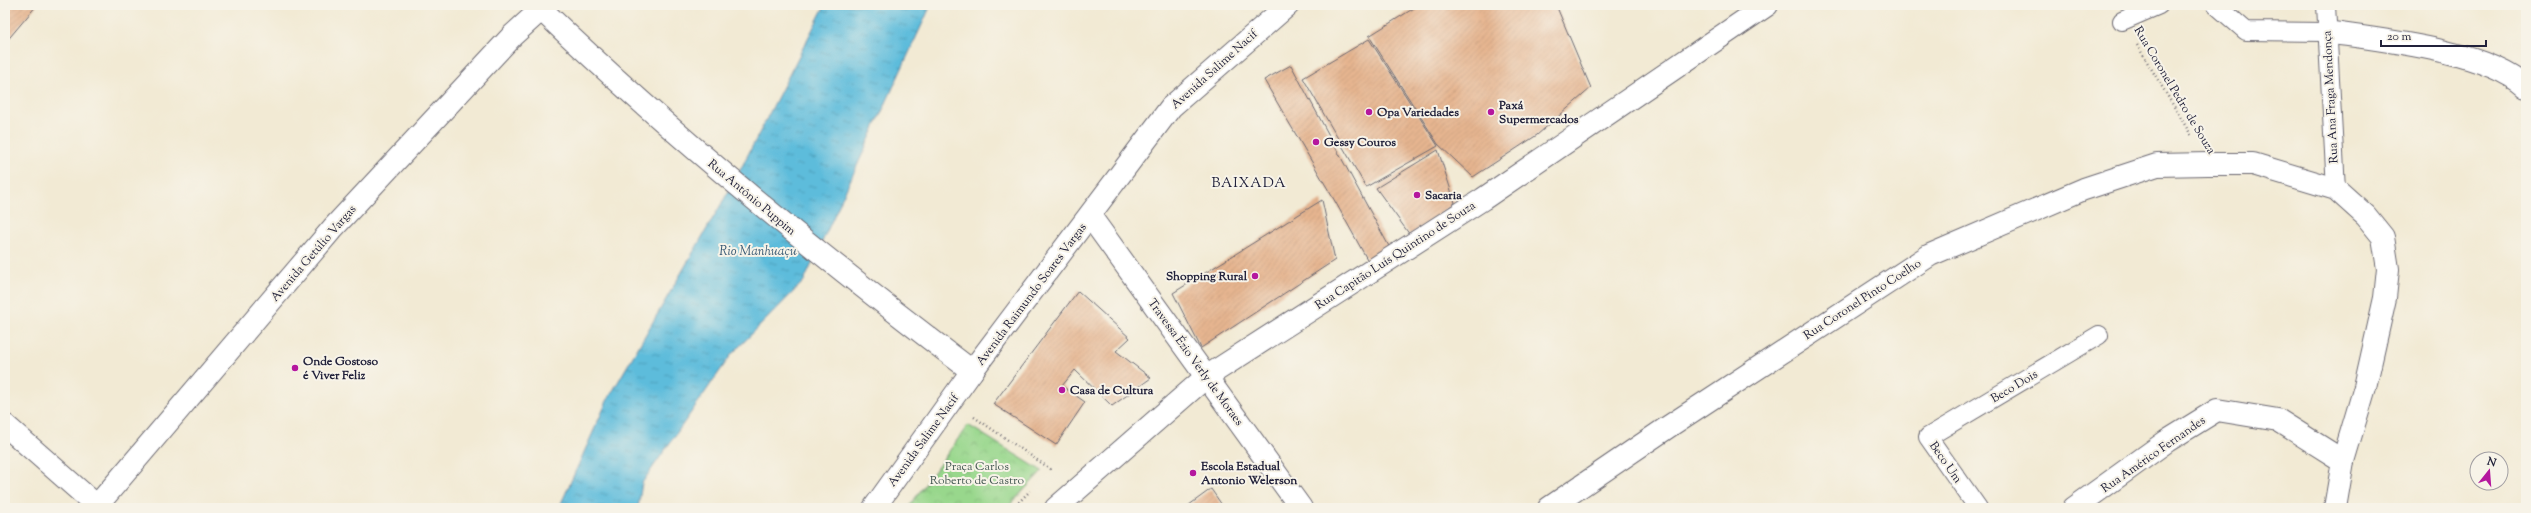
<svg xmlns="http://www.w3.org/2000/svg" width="2531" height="513" font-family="'Sorts Mill Goudy',serif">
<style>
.park{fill:url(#park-crowns);stroke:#5d7c64}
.water{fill:url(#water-ripples);stroke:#406f8b}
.building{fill:url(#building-hatch)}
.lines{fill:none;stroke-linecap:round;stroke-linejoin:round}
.service-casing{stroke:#6b6871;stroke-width:20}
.minor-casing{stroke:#6b6871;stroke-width:24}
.tertiary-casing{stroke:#6b6871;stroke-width:24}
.path{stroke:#6b6871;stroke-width:2.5;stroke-dasharray:1 3;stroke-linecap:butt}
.service{stroke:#fff;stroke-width:18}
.minor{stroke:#fff;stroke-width:22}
.tertiary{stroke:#fff;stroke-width:22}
.poi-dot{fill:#b5179e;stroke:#f7f3e8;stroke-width:1.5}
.labels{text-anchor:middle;stroke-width:4;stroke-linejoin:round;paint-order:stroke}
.street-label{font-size:12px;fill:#22223b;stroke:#f7f3e8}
.poi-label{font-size:12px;font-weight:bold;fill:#22223b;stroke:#f7f3e8;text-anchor:start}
.park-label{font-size:12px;fill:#455853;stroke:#f7f3e8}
.water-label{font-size:13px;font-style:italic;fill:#375873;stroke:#f7f3e8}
.quarter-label{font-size:14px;letter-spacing:1px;fill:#22223b;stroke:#f7f3e8}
</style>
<defs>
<pattern id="park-crowns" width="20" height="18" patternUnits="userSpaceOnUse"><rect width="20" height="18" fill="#98d78c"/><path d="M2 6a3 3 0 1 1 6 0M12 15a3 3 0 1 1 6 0" fill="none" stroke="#83b87a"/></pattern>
<pattern id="water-ripples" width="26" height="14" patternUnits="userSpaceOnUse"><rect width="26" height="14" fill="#5dbcdb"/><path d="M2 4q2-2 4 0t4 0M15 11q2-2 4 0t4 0" fill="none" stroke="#4c98b3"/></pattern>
<pattern id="building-hatch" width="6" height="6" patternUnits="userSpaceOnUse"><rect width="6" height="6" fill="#e6b590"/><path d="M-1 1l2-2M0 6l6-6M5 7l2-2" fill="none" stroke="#c59b7d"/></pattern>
</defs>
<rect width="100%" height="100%" fill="#f7f3e8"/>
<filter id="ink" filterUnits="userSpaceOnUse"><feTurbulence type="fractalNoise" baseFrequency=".025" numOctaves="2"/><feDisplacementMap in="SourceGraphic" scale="8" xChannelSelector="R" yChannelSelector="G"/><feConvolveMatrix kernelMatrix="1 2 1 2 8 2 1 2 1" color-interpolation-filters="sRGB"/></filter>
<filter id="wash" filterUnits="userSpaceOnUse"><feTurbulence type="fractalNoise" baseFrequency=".012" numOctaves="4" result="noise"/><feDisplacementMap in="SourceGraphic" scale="16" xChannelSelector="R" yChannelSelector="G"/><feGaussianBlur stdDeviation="0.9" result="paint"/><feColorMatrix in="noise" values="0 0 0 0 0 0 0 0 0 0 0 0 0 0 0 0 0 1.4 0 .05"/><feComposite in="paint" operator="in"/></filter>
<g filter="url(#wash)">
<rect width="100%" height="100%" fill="#f2ead4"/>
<path class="park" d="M968,425l74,46 -35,37h-99z"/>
<path class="water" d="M825,5h106l-127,276 -73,74 -89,128 -4,25h-79l48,-107 127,-219z"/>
<g id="blocks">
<g class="building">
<path d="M5,5h32l-32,38z"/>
<path d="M1419,5h137l35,83 -54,47 -64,42 -35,-33 -69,-108z"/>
<path d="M1369,39l69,107 -72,41 -63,-109z"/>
<path d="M1291,65l100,185 -23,11 -32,-58 -72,-123z"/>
<path d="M1438,150l17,53 -45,32 -34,-47z"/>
<path d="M1322,200l13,60 -134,88 -28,-55z"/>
<path d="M1078,291l52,47 -14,13 35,27 -39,28 -37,-36 -13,16 23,16 -29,43 -63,-41z"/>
<path d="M1211,489l13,19h-39z"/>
</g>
</g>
</g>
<g filter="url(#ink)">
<use href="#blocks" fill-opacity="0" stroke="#6b6871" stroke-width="1"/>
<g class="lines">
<g class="service-casing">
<g id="service">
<path d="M2216,5l30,26 80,1"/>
<path d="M2326,5l10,184"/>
<path d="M2122,21l37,-16"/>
<path d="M1978,508l-50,-71 171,-102"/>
</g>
</g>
<g class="minor-casing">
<g id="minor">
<path d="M2326,32c55,8 159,18 200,55"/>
<path d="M1090,216l211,292"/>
<path d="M5,425l92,81"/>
<path d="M1549,508l119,-81 262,-172 154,-66 73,-24 51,-1h45l83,25 30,27 17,21 5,32 -3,29 -20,89 -22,74 -8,47"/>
<path d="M2074,508l93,-67 50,-31 61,10 65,41"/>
</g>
</g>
<g class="tertiary-casing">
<g id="tertiary">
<path d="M542,10c135,130 281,248 430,361"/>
<path d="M95,508l238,-280 180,-193 33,-30"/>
<path d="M874,508l98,-137 199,-264 117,-102"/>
<path d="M1056,508l150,-131 277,-178 284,-194"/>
</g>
</g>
<g class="path">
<path d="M2137,45l54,90"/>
<path d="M974,417l78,53"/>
<path d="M1013,508l17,-17"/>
</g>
<use href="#service" class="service"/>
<use href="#minor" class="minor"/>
<use href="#tertiary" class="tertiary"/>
</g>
</g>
<g class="poi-dot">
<circle cx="1369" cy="112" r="4"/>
<circle cx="1491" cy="112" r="4"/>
<circle cx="1316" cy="142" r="4"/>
<circle cx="1417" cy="195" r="4"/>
<circle cx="1255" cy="276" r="4"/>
<circle cx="295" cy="368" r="4"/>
<circle cx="1062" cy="390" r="4"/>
<circle cx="1193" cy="473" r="4"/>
</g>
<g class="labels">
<g class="street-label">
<text transform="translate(1214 69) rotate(-42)" y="4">Avenida Salime Nacif</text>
<text transform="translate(2175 90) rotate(59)" y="4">Rua Coronel Pedro de Souza</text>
<text transform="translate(2330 97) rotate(-93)" y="4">Rua Ana Fraga Mendonça</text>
<text transform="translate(752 197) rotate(40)" y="4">Rua Antônio Puppim</text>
<text transform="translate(313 253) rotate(-49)" y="4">Avenida Getúlio Vargas</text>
<text transform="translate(1395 255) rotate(-33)" y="4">Rua Capitão Luís Quintino de Souza</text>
<text transform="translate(1031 294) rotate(-53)" y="4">Avenida Raimundo Soares Vargas</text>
<text transform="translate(1862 299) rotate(-33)" y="4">Rua Coronel Pinto Coelho</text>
<text transform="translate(1196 362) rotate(54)" y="4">Travessa Ézio Verly de Moraes</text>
<text transform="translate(2014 386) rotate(-31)" y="4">Beco Dois</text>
<text transform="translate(923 440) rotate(-54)" y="4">Avenida Salime Nacif</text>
<text transform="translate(2153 454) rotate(-35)" y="4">Rua Américo Fernandes</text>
<text transform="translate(1946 462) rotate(55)" y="4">Beco Um</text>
</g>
<g class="poi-label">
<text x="1499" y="109">Paxá<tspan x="1499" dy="14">Supermercados</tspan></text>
<text x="1377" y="116">Opa Variedades</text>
<text x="1324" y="146">Gessy Couros</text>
<text x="1425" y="199">Sacaria</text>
<text x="1247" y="280" text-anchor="end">Shopping Rural</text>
<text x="303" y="365">Onde Gostoso<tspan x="303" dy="14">é Viver Feliz</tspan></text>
<text x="1070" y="394">Casa de Cultura</text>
<text x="1201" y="470">Escola Estadual<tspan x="1201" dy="14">Antonio Welerson</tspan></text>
</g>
<g class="park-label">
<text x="977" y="470">Praça Carlos<tspan x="977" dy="14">Roberto de Castro</tspan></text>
</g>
<g class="water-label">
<text x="758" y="255">Rio Manhuaçu</text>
</g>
<g class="quarter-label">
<text x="1249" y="187">BAIXADA</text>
</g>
</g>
<rect width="2531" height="513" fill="none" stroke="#f7f3e8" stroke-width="20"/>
<g transform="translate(2489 471) rotate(17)"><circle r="19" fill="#f7f3e8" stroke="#a29fa3"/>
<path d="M0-3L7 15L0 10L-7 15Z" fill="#b5179e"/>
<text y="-6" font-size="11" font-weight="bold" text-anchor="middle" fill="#22223b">N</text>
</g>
<path d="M2381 40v6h105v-6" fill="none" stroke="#22223b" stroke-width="2"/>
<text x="2387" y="40" font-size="12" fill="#22223b" stroke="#f7f3e8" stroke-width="3" paint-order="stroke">20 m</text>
</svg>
